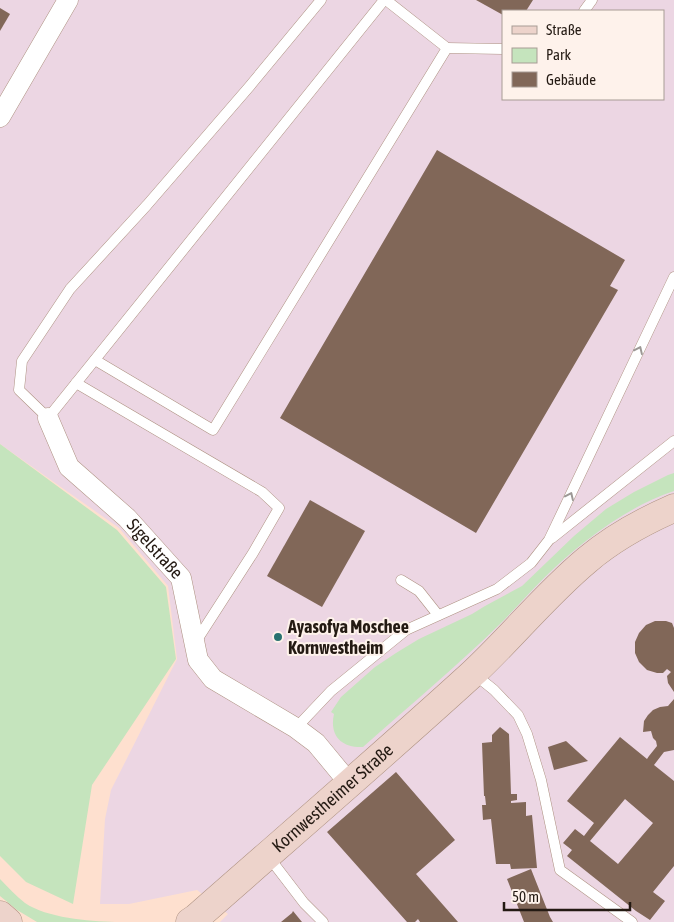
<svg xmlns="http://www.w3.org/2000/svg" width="674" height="922" font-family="'Asap Condensed',sans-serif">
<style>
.industrial{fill:#ecd6e3;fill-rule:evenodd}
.green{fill:#c5e4bd}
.building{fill:#816758;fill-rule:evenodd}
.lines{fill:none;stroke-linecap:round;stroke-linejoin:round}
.service-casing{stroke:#ae9282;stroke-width:11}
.minor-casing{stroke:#ae9282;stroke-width:21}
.secondary-casing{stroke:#ae9282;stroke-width:29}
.service{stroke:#fff;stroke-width:10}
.minor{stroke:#fff;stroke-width:20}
.secondary{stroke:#edd3cb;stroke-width:28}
.oneway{stroke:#9c9895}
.poi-dot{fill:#287270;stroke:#fef2eb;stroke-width:2}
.labels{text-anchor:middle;stroke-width:4;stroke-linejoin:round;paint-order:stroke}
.street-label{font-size:18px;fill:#241a13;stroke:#fef2eb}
.poi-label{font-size:18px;font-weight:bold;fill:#241a13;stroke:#fef2eb;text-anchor:start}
</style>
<rect width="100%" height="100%" fill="#fee0cf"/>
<path class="industrial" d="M0,0h674v922h-454l8,-8 -31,-24 -68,14h-29l5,-85 6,-29 66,-131 -9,-73 -49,-58 -119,-84zM503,11h160v88h-160z"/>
<g class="green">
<path d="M0,444l117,86 49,57 10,72 -84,126 -19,119 -47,-22 -26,-26z"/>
<path d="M674,473v18c-46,15 -95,52 -129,86 -16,16 -30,32 -45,47 -44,43 -91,82 -137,123 -21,1 -34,-11 -29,-33l-3,-2 10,-15 34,-30 21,-14 23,-14 53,-25 13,-8 37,-20 52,-50 32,-27 28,-17 34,-17z"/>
<path d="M0,879c8,8 16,17 25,24 22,15 63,18 90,19h-78l-20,-12 -17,-14z"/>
</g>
<g class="building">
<path d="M476,0h57l-7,11h-23v4z"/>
<path d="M0,8l10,6 -10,17z"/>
<path d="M437,150l188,110 -15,26 8,4 -142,243 -196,-115z"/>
<path d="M310,500l55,31 -43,76 -55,-31z"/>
<path d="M655,621h11l6,2 2,5v64l-6,-9 -1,-7 4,-4 -4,-3 -4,4h-6l-10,-3 -8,-8 -4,-9v-11l4,-9 7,-8z"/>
<path d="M674,699v51l-10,2 -10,13 20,16v85l-21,26 12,9 -15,19 -14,-9 -69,-55 5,-6 -9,-7 12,-14 9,7 10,-13 -27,-22 53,-64 27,22 2,-3 8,-10 -1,-5 -3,-3 -2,-7 -8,1 1,-11 4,-6 5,-5 7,-3 8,-1zM625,799l28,24 -35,41 -28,-23z"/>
<path d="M500,727l9,7 2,60h6v6l-6,1v2l15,-1v14l6,-1 5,53 -26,1 -1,-5h-14l-5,-45 -8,1 -1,-15h4l-1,-9h-1l-2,-53 10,-1v-7z"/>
<path d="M566,741l22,20 -34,9 -6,-23z"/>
<path d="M396,772l59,68 -39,34 42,48h-38l-2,-3 -3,3h-8l-80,-90z"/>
<path d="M531,869l19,48 3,5h-29l-17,-43z"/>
<path d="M293,911l9,11h-21l11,-9z"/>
</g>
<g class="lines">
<g class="service-casing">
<g id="service">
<path d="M321,0l-72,87 -102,118 -77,84 -48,72 -3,29 29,28 336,-418"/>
<path d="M584,11l8,-11"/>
<path d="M447,48l56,1"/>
<path d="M95,360l118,70 234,-382 -61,-48"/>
<path d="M76,383l186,109 17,16 -26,45 -58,90"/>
<path d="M552,538l122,-97"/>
<path d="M401,580l18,11 19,24"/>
<path d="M473,673l21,17 24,25 9,19 14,46 19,90 72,52"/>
<path d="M296,728l35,-37 75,-61 91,-41 34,-26 18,-23 125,-263"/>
<path d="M268,856l36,47 19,19"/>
</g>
</g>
<g class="minor-casing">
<g id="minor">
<path d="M0,117l68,-117"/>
<path id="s1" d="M48,418l21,49 58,51 54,60 17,82 15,19 83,49 20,15 34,41"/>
</g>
</g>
<g class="secondary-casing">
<g id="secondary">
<path d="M0,915l8,7"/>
<path id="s2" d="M190,922l6,-4c92,-81 185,-161 275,-243 40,-37 74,-80 116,-115 26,-22 55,-38 87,-52"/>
</g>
</g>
<use href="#service" class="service"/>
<use href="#minor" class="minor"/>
<use href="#secondary" class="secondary"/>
</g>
<defs><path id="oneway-chevron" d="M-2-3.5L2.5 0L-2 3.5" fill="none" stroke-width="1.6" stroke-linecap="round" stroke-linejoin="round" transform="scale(1.25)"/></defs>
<g class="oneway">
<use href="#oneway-chevron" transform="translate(639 350) rotate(-65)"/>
<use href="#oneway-chevron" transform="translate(570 496) rotate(-65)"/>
</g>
<circle class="poi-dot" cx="278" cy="637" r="5"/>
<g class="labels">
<g class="street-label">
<text dy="6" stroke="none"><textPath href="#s1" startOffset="172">Sigelstraße</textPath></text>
<text dy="6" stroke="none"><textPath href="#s2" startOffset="189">Kornwestheimer Straße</textPath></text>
</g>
<g class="poi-label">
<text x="288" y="633">Ayasofya Moschee<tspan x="288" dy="21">Kornwestheim</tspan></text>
</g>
</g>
<rect x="502" y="10" width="162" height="90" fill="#fef2eb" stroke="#a79c95"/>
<rect x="512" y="26" width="25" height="8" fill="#edd3cb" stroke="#a79c95"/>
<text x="546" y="35" font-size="15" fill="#241a13">Straße</text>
<rect x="512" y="48" width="25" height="15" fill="#c5e4bd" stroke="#a79c95"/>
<text x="546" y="60" font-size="15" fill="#241a13">Park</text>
<rect x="512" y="72" width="25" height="15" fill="#816758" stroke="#a79c95"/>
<text x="546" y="85" font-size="15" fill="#241a13">Gebäude</text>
<path d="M504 902v8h126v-8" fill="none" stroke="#241a13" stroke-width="2.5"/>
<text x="512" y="902" font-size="15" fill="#241a13" stroke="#fef2eb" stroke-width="4" paint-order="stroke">50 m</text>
</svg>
